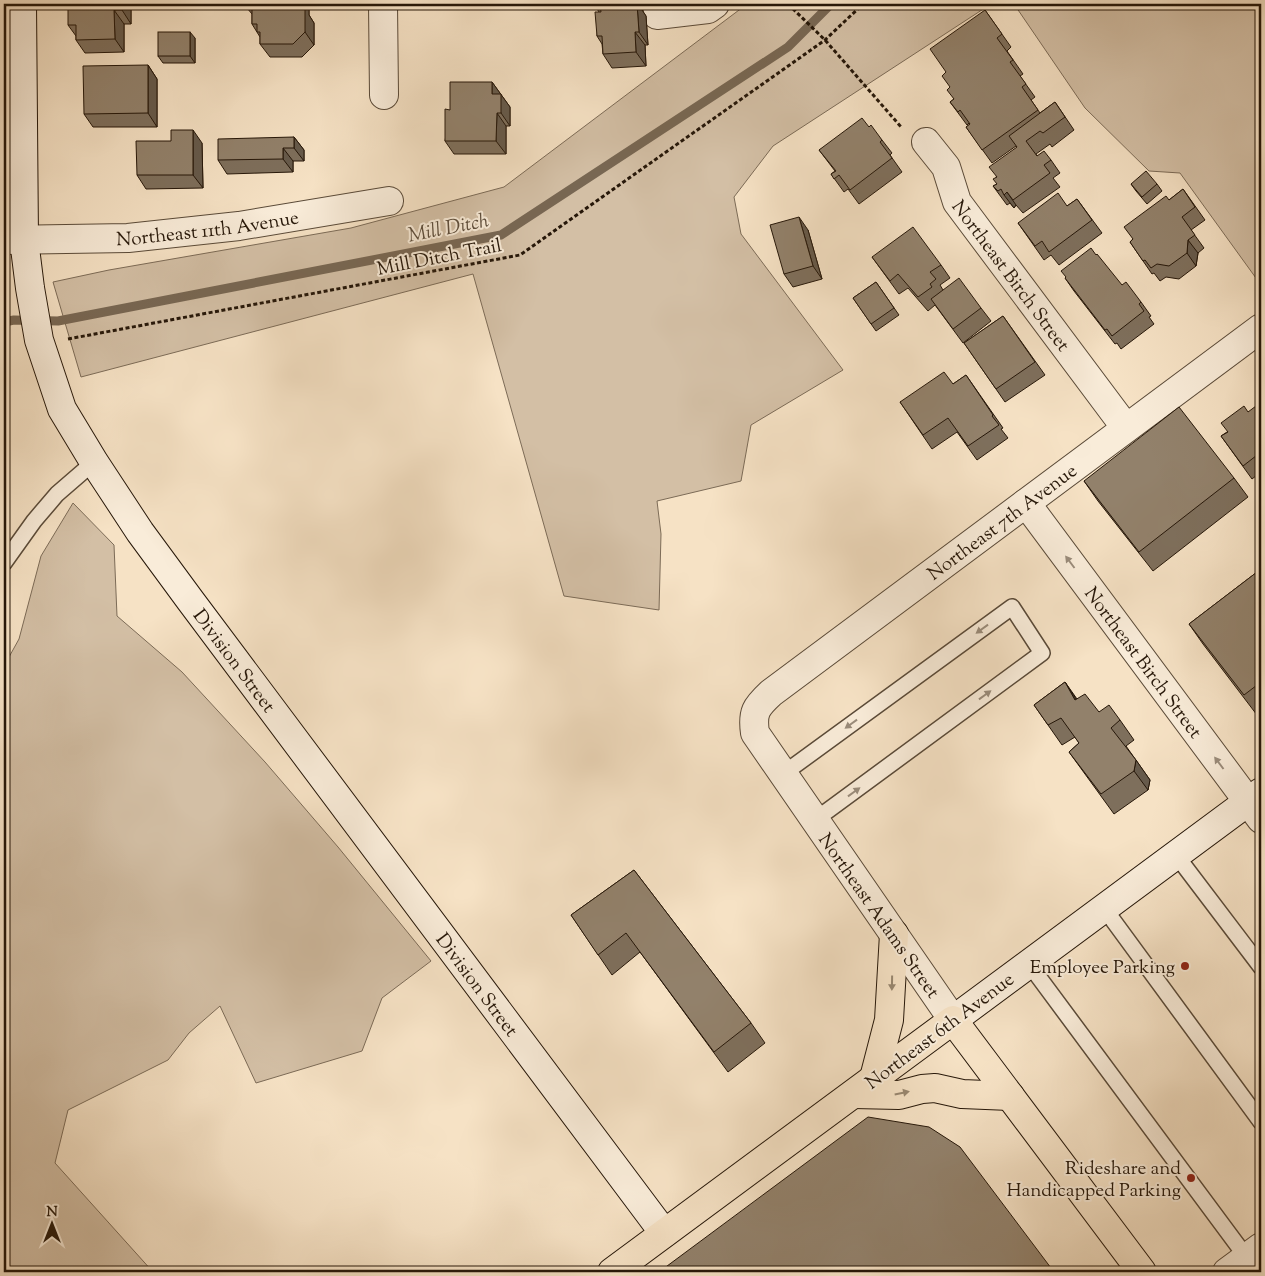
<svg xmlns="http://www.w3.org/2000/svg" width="1265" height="1276" font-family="'Sorts Mill Goudy',serif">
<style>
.green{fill:#d3bfa5;stroke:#7c6b57}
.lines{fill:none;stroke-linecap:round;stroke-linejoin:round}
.stream{stroke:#786753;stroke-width:9}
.lane-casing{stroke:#5a4a38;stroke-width:18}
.street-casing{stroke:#5a4a38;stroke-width:30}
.secondary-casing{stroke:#261709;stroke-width:30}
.primary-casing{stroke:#261709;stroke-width:30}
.path{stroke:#261709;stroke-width:3;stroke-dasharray:4 2.5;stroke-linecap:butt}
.lane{stroke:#f9ecd9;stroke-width:15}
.street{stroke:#f9ecd9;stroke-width:28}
.secondary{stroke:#f9ecd9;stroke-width:28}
.primary{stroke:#f6e2c5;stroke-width:28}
.wall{fill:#7e6f5c;stroke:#261709}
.shaded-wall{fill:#665a4b;stroke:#261709}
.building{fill:#92816b;stroke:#261709}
.oneway{fill:#9a8c7b}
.oneway2{fill:#988770}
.poi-dot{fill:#8f2418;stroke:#f9ecd9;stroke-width:2}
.labels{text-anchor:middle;stroke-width:4;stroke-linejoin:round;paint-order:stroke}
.street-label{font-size:19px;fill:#261709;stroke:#f9ecd9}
.poi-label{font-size:19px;fill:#261709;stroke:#f9ecd9;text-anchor:end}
.water-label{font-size:20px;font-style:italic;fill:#5d4d3b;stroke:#f9ecd9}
</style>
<rect width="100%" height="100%" fill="#f6e2c5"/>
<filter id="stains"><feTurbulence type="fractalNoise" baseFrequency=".004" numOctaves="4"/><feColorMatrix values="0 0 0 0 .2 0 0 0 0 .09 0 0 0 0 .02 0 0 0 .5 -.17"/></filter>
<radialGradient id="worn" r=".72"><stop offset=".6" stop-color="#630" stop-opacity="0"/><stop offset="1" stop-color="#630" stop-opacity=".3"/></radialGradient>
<g class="green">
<path d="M747,4h244l-218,142 -39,51 7,37 102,136 -92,55 -10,56 -84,20 4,33 -2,76 -95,-14 -91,-322 -392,103 -28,-95 56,-12 242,-42 153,-41z"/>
<path d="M1014,4h247v281l-81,-112 -31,-2 -64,-63z"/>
<path d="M73,503l41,42 3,71 65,56 83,90 73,85 93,114 -49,37 -20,53 -106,32 -36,-77 -31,27 -21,27 -100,50 -13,53 98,109h-149v-606l15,-27 22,-83z"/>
</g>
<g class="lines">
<path class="stream" d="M4,322l10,-2 44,1 443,-86 287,-188 43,-43"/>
<g class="lane-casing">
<g id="lane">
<path d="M4,563l30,-42 23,-27 37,-32"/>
<path d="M783,774l229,-167 30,46 -227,167"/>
<path d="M1176,855l85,112"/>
<path d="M1104,908l157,214"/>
<path d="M1029,964l218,294"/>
</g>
</g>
<g class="street-casing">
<g id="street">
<path d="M383,4l1,91"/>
<path d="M657,15l51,-6 7,-5"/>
<path id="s1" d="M926,142l20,25 11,35 169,226"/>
<path id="s2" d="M4,240l124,-2 111,-12 150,-25"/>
<path id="s3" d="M1026,503l235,316"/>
<path id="s4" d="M953,1020l-198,-287c-3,-21 1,-26 16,-40l490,-365"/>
<path d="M1227,1272l34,-25"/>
</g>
</g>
<g class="secondary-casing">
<g id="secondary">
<path id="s5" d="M22,4l2,236 6,48 9,52 23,69 32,53 46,70 50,68 474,633"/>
<path d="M953,1020l308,-228"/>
</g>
</g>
<g class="primary-casing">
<g id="primary">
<path d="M874,1078l15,-58 5,-86"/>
<path d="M854,1094l45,1 23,-6 13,-1 27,6 48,2"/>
<path d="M612,1272l341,-252 189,252"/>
</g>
</g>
<g class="path">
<path d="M788,4l37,36 77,88"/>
<path d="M68,339l452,-84 305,-215 38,-36"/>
</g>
<use href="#lane" class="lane"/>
<use href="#street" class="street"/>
<use href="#secondary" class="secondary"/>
<use href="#primary" class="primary"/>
</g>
<g class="wall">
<path d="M309,4v11l5,8v22l-12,12h-32l-10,-13v-7l-8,-13v-10l-5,-6z"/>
<path d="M594,4h44l8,12 2,29h-3l1,21 -34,2 -9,-14 -1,-10 -5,-8 2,-24z"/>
<path d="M131,5v19h-7v28l-39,1 -9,-13v-4l-8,-11z"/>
<path d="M985,10l26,37 -4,4 16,23 -3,2 15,21 -4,3 9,13 15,-11 19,28 -22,17 -2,-3 -14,10 1,2 14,4 9,13 -7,5 7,9 -37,26 -7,-8 -2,3 -4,-5 -3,2 -14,-19 4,-2 -1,-7 21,-30 -1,-1 -24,17 -26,-36 4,-3 -1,-1 -2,2 -17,-23 4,-3 -4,-12z"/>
<path d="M195,38v25h-32l-5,-7z"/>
<path d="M148,65l9,14v48h-64l-9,-13z"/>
<path d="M492,82l18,25v19h-4v28h-52l-9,-13 5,-31z"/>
<path d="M869,127l13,13 10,13 -2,2 12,17 -43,32 -11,-15 -4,3 -13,-18 4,-3 -16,-21z"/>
<path d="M294,137l10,13v11h-11v11l-66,2 -9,-14z"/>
<path d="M202,143l1,45 -57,1 -9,-14z"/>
<path d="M1131,184h26l5,7 -15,13 -11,-13z"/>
<path d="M1183,189l22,31 -14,10 13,18 -6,5 -2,13 -17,13 -13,-2 -6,4 -6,-8 -2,1 -22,-32 39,-42z"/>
<path d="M1077,199l25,34 -43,32 -8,-10 -7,5 -26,-37 49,-17z"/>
<path d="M808,230l14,49 -29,8 -9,-13z"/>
<path d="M872,257l69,8 9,13 -10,7 3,5 38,18 10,13 -28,22 -28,-38 -7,6 -20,-23 -9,6z"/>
<path d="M1065,278l57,7 19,17 10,14 -2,1 5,7 -33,25 -4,-6 -2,1 -41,-53z"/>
<path d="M876,282l23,33 -23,16 -23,-33z"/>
<path d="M1003,316l42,59 -40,27 -41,-59z"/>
<path d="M966,375l37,53 -2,1 7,9 -31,22 -20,-28 -25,17 -32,-47 53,-18z"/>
<path d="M1248,412l13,1v59l-9,7 -31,-43 6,-4z"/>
<path d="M1234,478l14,19 -95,74 -55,-70 -14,-20z"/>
<path d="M1261,569v143l-4,3 -54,-71 -14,-20z"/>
<path d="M1065,682l12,17 22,13 21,8 14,20 -8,6 24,34 -2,10 -34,24 -45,-62 10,-9 -4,-6 -13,8 -28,-40z"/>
<path d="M634,870l117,153 14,20 -37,29 -88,-120 -28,23 -41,-60z"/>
</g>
<g class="shaded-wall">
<path d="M122,4h8l1,1v19l-9,-14z"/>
<path d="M299,4h10v11l5,8v22l-9,-13 -6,-23z"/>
<path d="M637,4h1l8,12 2,29 -9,-13z"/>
<path d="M114,10l10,14v28l-9,-13z"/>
<path d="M190,32l5,6v25l-5,-7z"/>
<path d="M635,32l10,13 1,21 -10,-14z"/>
<path d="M148,65l9,14v48l-9,-14z"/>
<path d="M492,82l18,25v19l-9,-13 -9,-19z"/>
<path d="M497,113l9,13v28l-10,-13z"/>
<path d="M193,130l9,13 1,45 -10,-13z"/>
<path d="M294,137l10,13v11l-10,-13z"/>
<path d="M283,148l10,13v11l-10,-13z"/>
<path d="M1007,192l9,13 -2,3 -10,-13z"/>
<path d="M799,217l9,13 14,49 -9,-13z"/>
<path d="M1188,240l10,13 -2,13 -9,-13z"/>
<path d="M1065,682l13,20 -3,-2z"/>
<path d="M1136,760l14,20 -2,10 -14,-19z"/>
</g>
<g class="building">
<path d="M77,4h45v6h-8l1,29 -39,1v-15h-8v-18h9z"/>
<path d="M247,4h52v5h6v23l-12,12h-33v-12h-3v-8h-5v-17l-5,1z"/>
<path d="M594,4h43l2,28h-4l1,20 -33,2 -1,-18h-5l-2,-24h6l-1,-8z"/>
<path d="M985,10l17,24 -5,4 16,22 -3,2 16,22 -4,3 16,23 -56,40 -16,-23 4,-3 -10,-14 -2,2 -8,-10 4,-3 -7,-9 3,-3 -8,-11 4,-4 -16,-23z"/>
<rect x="158" y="32" width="32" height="24"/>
<path d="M148,65v48l-64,1 -1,-48z"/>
<path d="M450,82h42v12h9v19h-4l-1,28h-51v-32l5,1z"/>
<path d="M1055,102l10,15 -22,16 -3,-2 -14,10 11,15 7,-5 7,9 -7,5 6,8 -37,27 -6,-8 -3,3 -3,-6 -3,2 -5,-5 4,-2 -4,-5 4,-2 -8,-10 28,-20 -8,-11z"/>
<path d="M862,118l7,9 2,-2 11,15 -2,2 12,16 -42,32 -11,-15 -5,4 -3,-5 5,-3 -17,-21z"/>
<path d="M171,130h22v45h-56l-1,-34h35z"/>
<path d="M294,137v11h-11v11l-65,1v-21z"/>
<path d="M1146,171l11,13 -15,13 -11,-13z"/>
<path d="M1183,189l12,18 -13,10 13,18 -7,5 -1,13 -18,13 -12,-2 -6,4 -6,-8 -2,1 -13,-19 3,-3 -9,-12 42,-31 3,4z"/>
<path d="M1058,193l9,13 10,-7 15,21 -43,32 -7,-11 -7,5 -17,-23z"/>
<path d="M799,217l14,49 -29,8 -14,-49z"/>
<path d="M913,227l28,38 -11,7 6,7 -6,5 2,3 -14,10 -20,-23 -8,7 -18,-24z"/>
<path d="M1091,248l5,7 1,-1 25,31 4,-3 15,20 -2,2 5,7 -32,25 -5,-7 -2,1 -40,-52 1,-1 -5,-6z"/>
<path d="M959,278l22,30 -28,21 -22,-30z"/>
<path d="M876,282l18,26 -23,16 -18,-26z"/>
<path d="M1003,316l32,46 -39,27 -32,-46z"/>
<path d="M944,372l9,12 13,-9 27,40 -1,1 7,9 -31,21 -20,-28 -25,17 -23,-33z"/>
<path d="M1244,406l4,6 8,-6 5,7v39l-18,14 -22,-30 7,-4 -7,-9z"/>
<path d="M1179,407l55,71 -95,74 -55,-71z"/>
<path d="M1261,569v113l-17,13 -55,-71z"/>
<path d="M1065,682l10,18 10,-6 14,18 10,-7 11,15 -9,8 25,32 -2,11 -33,23 -32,-42 10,-9 -18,-25 -13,7 -14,-20z"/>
<path d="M634,870l117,153 -37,29 -88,-119 -28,22 -27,-40z"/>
<path d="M868,1117l61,10 31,20 94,125h-395z"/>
</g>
<defs><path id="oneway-solid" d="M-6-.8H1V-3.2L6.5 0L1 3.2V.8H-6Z" transform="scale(1.25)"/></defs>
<g class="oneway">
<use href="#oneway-solid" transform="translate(1070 562) rotate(-127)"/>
<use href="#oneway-solid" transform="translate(982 629) rotate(144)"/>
<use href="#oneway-solid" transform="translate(985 695) rotate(-36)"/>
<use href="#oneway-solid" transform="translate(851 724) rotate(144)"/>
<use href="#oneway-solid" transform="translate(1219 763) rotate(-127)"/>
<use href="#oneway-solid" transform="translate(854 792) rotate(-36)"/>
</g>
<g class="oneway2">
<use href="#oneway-solid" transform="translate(892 983) rotate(91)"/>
<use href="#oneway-solid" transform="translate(902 1093) rotate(-12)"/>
</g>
<g class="poi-dot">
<circle cx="1185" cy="966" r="5"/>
<circle cx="1191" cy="1178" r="5"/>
</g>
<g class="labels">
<g class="street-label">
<text dy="7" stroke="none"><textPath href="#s2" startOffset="204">Northeast 11th Avenue</textPath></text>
<text transform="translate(439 256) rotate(-11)" y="7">Mill Ditch Trail</text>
<text dy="7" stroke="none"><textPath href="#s1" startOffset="160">Northeast Birch Street</textPath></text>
<text dy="7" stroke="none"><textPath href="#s4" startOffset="682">Northeast 7th Avenue</textPath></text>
<text dy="7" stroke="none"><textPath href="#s5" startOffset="715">Division Street</textPath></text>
<text dy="7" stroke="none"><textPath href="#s3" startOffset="198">Northeast Birch Street</textPath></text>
<text transform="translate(880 915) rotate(55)" y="7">Northeast Adams Street</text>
<text dy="7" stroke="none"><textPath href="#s5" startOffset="1120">Division Street</textPath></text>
<text transform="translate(939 1030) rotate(-37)" y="7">Northeast 6th Avenue</text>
</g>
<g class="poi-label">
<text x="1175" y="973">Employee Parking</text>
<text x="1181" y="1174">Rideshare and<tspan x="1181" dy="22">Handicapped Parking</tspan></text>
</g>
<g class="water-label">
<text transform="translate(448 227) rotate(-11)" y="7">Mill Ditch</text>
</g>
</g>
<rect width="1265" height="1276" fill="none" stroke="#f6e2c5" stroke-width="20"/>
<rect x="5" y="5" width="1255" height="1266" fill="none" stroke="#261709" stroke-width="2.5"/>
<rect x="10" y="10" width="1245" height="1256" fill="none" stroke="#261709"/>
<g transform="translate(52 1224)" stroke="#f9ecd9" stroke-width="4" paint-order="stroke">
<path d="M0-4L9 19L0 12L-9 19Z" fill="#261709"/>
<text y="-8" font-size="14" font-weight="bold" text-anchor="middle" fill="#261709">N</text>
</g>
<rect width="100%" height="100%" filter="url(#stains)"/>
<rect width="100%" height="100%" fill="url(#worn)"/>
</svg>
